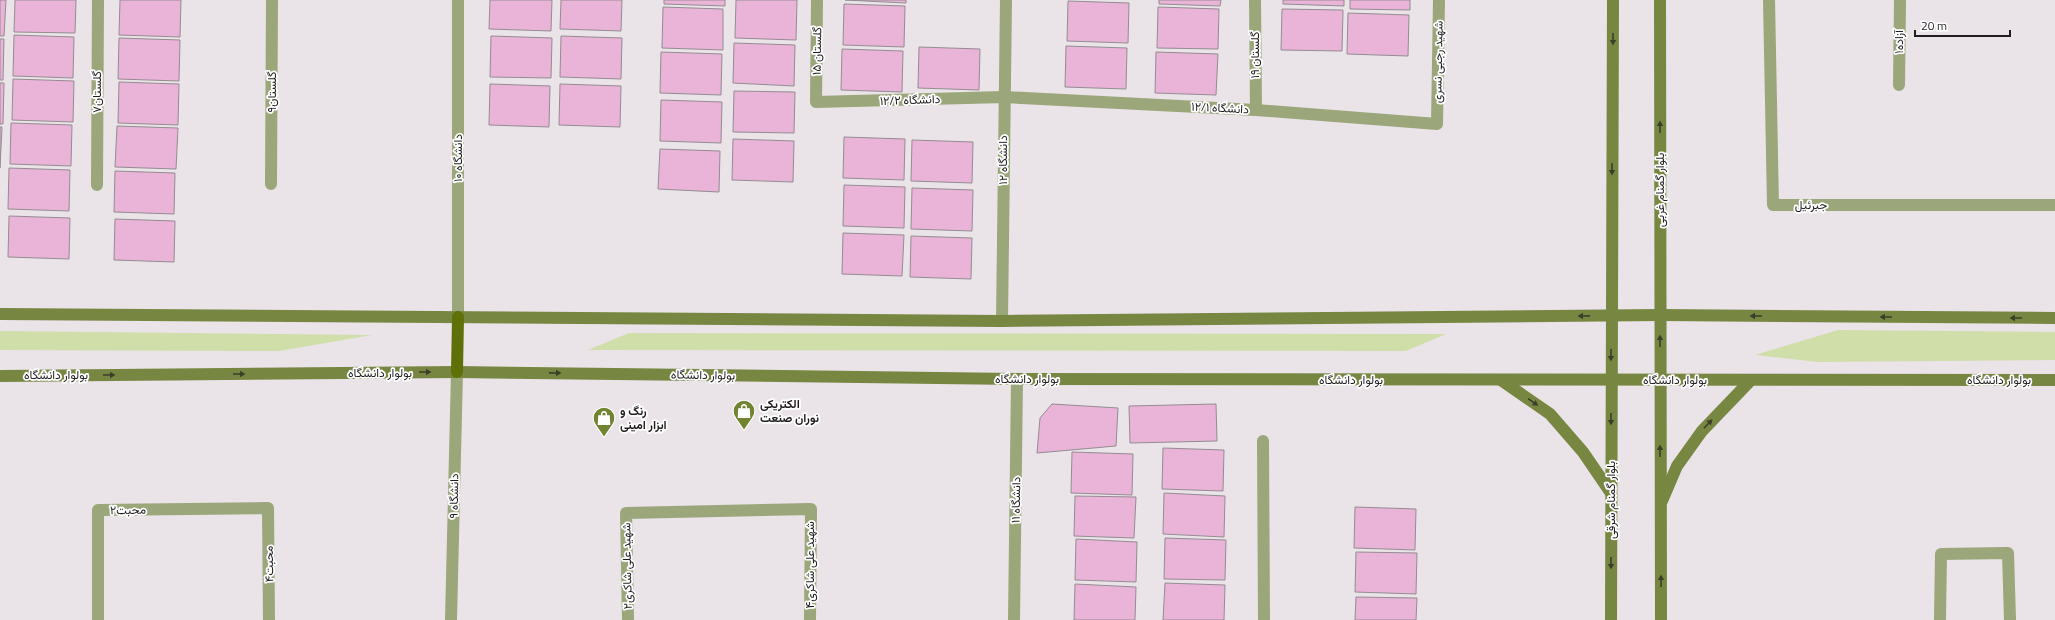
<svg xmlns="http://www.w3.org/2000/svg" width="2055" height="620" font-family="'Titillium Web',Vazirmatn,sans-serif">
<style>
.green{fill:#d0dea9}
.building{fill:#eab3d8;stroke:#938d91}
.lines{fill:none;stroke-linecap:round;stroke-linejoin:round}
.minor{stroke:#9ba67a;stroke-width:12}
.secondary{stroke:#778742;stroke-width:12}
.primary{stroke:#5e7007;stroke-width:12}
.oneway{fill:#3b3e2a}
.labels{text-anchor:middle;stroke-width:3.5;stroke-linejoin:round;paint-order:stroke}
.street-label{font-size:12px;fill:#211e20;stroke:#fff}
.poi-label{font-size:12px;font-weight:bold;fill:#211e20;stroke:#fff;text-anchor:start}
</style>
<rect width="100%" height="100%" fill="#eae3e8"/>
<g class="green">
<path d="M1838,330l217,2v28l-237,2 -63,-7z"/>
<path d="M0,331l372,4 -93,16 -279,-1z"/>
<path d="M629,333l817,1 -40,17 -818,-1z"/>
</g>
<g class="building">
<path d="M0,0h6l-2,36h-4z"/>
<path d="M15,0h61l-1,33 -61,-1z"/>
<path d="M120,0h61l-1,37 -61,-2z"/>
<path d="M490,0h62l-1,31 -62,-2z"/>
<path d="M561,0h61l-1,31 -61,-2z"/>
<path d="M664,0h61v6l-61,-2z"/>
<path d="M736,0h61l-1,40 -61,-2z"/>
<path d="M845,0h61v3z"/>
<path d="M1159,0h62l-1,6 -61,-2z"/>
<path d="M1283,0h61v6l-61,-2z"/>
<path d="M1350,0h60v10l-60,-1z"/>
<path d="M1068,1l61,2 -1,40 -61,-2z"/>
<path d="M844,4l61,2 -1,41 -61,-2z"/>
<path d="M663,7l60,2v41l-61,-2z"/>
<path d="M1158,7l61,2 -1,40 -61,-1z"/>
<path d="M1282,9l61,1 -1,41 -61,-1z"/>
<path d="M1348,13l61,2 -1,41 -61,-2z"/>
<path d="M14,35l60,2 -1,41 -60,-2z"/>
<path d="M491,36l61,2 -1,40 -61,-1z"/>
<path d="M561,36l61,2 -1,41 -61,-2z"/>
<path d="M119,38l61,2 -1,41 -61,-2z"/>
<path d="M0,39h4l-1,41h-3z"/>
<path d="M734,43l61,2 -1,41 -61,-3z"/>
<path d="M1066,46l61,2 -1,41 -61,-2z"/>
<path d="M919,47l61,2 -1,41 -61,-2z"/>
<path d="M842,49l61,2 -1,41 -61,-2z"/>
<path d="M661,52l61,2 -1,41 -61,-2z"/>
<path d="M1156,52l62,2 -2,41 -61,-2z"/>
<path d="M13,79l61,2 -1,41 -61,-2z"/>
<path d="M119,82l60,2 -1,41 -60,-2z"/>
<path d="M0,83h4l-1,41h-3z"/>
<path d="M490,84l60,2 -1,41 -60,-2z"/>
<path d="M560,84l61,2 -1,41 -61,-2z"/>
<path d="M734,91l61,1 -1,41 -61,-1z"/>
<path d="M661,100l61,2 -1,41 -61,-2z"/>
<path d="M11,123l61,2 -1,41 -61,-2z"/>
<path d="M117,126l61,2 -2,41 -61,-2z"/>
<path d="M0,127h2l-2,41z"/>
<path d="M844,137l61,2 -1,41 -61,-2z"/>
<path d="M733,139l61,2 -1,41 -61,-2z"/>
<path d="M912,140l61,2 -1,41 -61,-2z"/>
<path d="M660,149l60,2 -1,41 -61,-3z"/>
<path d="M9,168l61,2 -1,41 -61,-2z"/>
<path d="M115,171l60,2 -1,41 -60,-2z"/>
<path d="M844,185l61,2 -1,41 -61,-2z"/>
<path d="M912,188l61,2 -1,41 -61,-2z"/>
<path d="M9,216l61,2 -1,41 -61,-2z"/>
<path d="M115,219l60,2 -1,41 -60,-2z"/>
<path d="M843,233l61,2 -2,41 -60,-2z"/>
<path d="M911,236l61,2 -1,41 -61,-2z"/>
<path d="M1052,404l66,4 -2,38 -79,7 3,-35z"/>
<path d="M1216,404l1,37 -87,2 -1,-37z"/>
<path d="M1163,448l61,2 -1,41 -61,-2z"/>
<path d="M1072,452l61,2 -1,41 -61,-2z"/>
<path d="M1164,493l61,3 -1,41 -61,-3z"/>
<path d="M1075,496l61,1 -2,41 -60,-2z"/>
<path d="M1355,507l61,2 -1,41 -61,-2z"/>
<path d="M1165,538l61,2 -1,40 -61,-1z"/>
<path d="M1076,539l61,3 -1,40 -61,-2z"/>
<path d="M1356,552l61,1 -1,41 -61,-2z"/>
<path d="M1165,583l60,2 -1,35h-61z"/>
<path d="M1075,584l61,3 -1,33h-61z"/>
<path d="M1356,597l61,1 -1,22h-61z"/>
</g>
<g class="lines">
<g class="minor">
<path d="M817,0l-1,102 188,-5 252,13 181,14 2,-124"/>
<path d="M1255,0l1,110"/>
<path d="M1769,0l4,205h282"/>
<path d="M1899,85l1,-85"/>
<path d="M271,184l1,-184"/>
<path d="M97,185l1,-185"/>
<path d="M458,317v-317"/>
<path d="M1002,321l4,-321"/>
<path d="M1263,441l1,179"/>
<path d="M98,620v-110l170,-2 1,112"/>
<path d="M451,620l6,-248"/>
<path d="M628,620l-2,-107 185,-4 -1,111"/>
<path d="M1014,620l3,-241"/>
<path d="M1940,620l1,-66 67,-1 2,67"/>
</g>
<g class="secondary">
<path d="M1660,0l1,620"/>
<path d="M0,314l1002,7 658,-6 395,3"/>
<path d="M0,376l457,-4 560,7 1038,1"/>
<path d="M1501,380l49,34 33,38 28,41"/>
<path d="M1662,501l15,-35 25,-35 49,-51"/>
<path d="M1611,620l2,-620"/>
</g>
<path class="primary" d="M457,372l1,-55"/>
</g>
<defs><path id="oneway-solid" d="M-6-.8H1V-3.2L6.5 0L1 3.2V.8H-6Z"/></defs>
<g class="oneway">
<use href="#oneway-solid" transform="translate(1613 39) rotate(90)"/>
<use href="#oneway-solid" transform="translate(1660 127) rotate(-90)"/>
<use href="#oneway-solid" transform="translate(1612 169) rotate(90)"/>
<use href="#oneway-solid" transform="translate(1584 316) rotate(179)"/>
<use href="#oneway-solid" transform="translate(1756 316) rotate(-180)"/>
<use href="#oneway-solid" transform="translate(1886 317) rotate(-180)"/>
<use href="#oneway-solid" transform="translate(2016 318) rotate(-180)"/>
<use href="#oneway-solid" transform="translate(1660 341) rotate(-90)"/>
<use href="#oneway-solid" transform="translate(1611 355) rotate(91)"/>
<use href="#oneway-solid" transform="translate(425 372)"/>
<use href="#oneway-solid" transform="translate(555 373) rotate(1)"/>
<use href="#oneway-solid" transform="translate(239 374)"/>
<use href="#oneway-solid" transform="translate(109 375)"/>
<use href="#oneway-solid" transform="translate(1533 402) rotate(35)"/>
<use href="#oneway-solid" transform="translate(1611 419) rotate(90)"/>
<use href="#oneway-solid" transform="translate(1708 424) rotate(-46)"/>
<use href="#oneway-solid" transform="translate(1660 451) rotate(-90)"/>
<use href="#oneway-solid" transform="translate(1611 563) rotate(90)"/>
<use href="#oneway-solid" transform="translate(1661 581) rotate(-90)"/>
</g>
<defs>
<g id="shop-pin" transform="scale(1.15)"><path d="M0 17L-7.5 6A9.5 9.5 0 1 1 7.5 6Z" fill="#728332" stroke="#fff"/><path d="M-5-2.5h2.3a2.7 3.5 0 0 1 5.4 0H5L5.5 6h-11ZM-1.5-2.5h3a1.5 2.3 0 0 0-3 0Z" fill="#fff"/></g>
</defs>
<g fill-rule="evenodd">
<use href="#shop-pin" x="744" y="411"/>
<use href="#shop-pin" x="604" y="418"/>
</g>
<g class="labels">
<g class="street-label">
<text transform="translate(1899 42) rotate(-90)" y="4">آزاده۱</text>
<text transform="translate(817 51) rotate(-89)" y="4">گلستان ۱۵</text>
<text transform="translate(1255 55) rotate(-90)" y="4">گلستان ۱۹</text>
<text transform="translate(1438 62) rotate(-89)" y="4">شهید رجبی نسری</text>
<text transform="translate(97 92) rotate(-90)" y="4">گلستان۷</text>
<text transform="translate(272 92) rotate(-90)" y="4">گلستان۹</text>
<text transform="translate(910 100) rotate(-2)" y="4">دانشگاه ۱۲/۲</text>
<text transform="translate(1220 108) rotate(3)" y="4">دانشگاه ۱۲/۱</text>
<text transform="translate(458 158) rotate(-90)" y="4">دانشگاه ۱۰</text>
<text transform="translate(1003 160) rotate(-90)" y="4">دانشگاه ۱۲</text>
<text transform="translate(1660 190) rotate(-90)" y="4">بلوار گمنام غربی</text>
<text x="1811" y="209">جبرئیل</text>
<text x="380" y="377">بولوار دانشگاه</text>
<text x="56" y="379">بولوار دانشگاه</text>
<text transform="translate(703 375) rotate(1)" y="4">بولوار دانشگاه</text>
<text x="1027" y="383">بولوار دانشگاه</text>
<text x="1351" y="384">بولوار دانشگاه</text>
<text x="1675" y="384">بولوار دانشگاه</text>
<text x="1999" y="384">بولوار دانشگاه</text>
<text transform="translate(454 496) rotate(-89)" y="4">دانشگاه ۹</text>
<text transform="translate(1016 500) rotate(-89)" y="4">دانشگاه ۱۱</text>
<text transform="translate(1611 500) rotate(-90)" y="4">بلوار گمنام شرقی</text>
<text transform="translate(128 510) rotate(-1)" y="4">محبت۲</text>
<text transform="translate(269 564) rotate(-91)" y="4">محبت۴</text>
<text transform="translate(810 565) rotate(-90)" y="4">شهید علی شاکری۴</text>
<text transform="translate(627 566) rotate(-91)" y="4">شهید علی شاکری۲</text>
</g>
<g class="poi-label">
<text x="760" y="408">الکتریکی<tspan x="760" dy="14">نوران صنعت</tspan></text>
<text x="620" y="415">رنگ و<tspan x="620" dy="14">ابزار امینی</tspan></text>
</g>
</g>
<path d="M1915 30v6h95v-6" fill="none" stroke="#211e20" stroke-width="2"/>
<text x="1921" y="30" font-size="12" fill="#211e20" stroke="#ffffff" stroke-width="3" paint-order="stroke">20 m</text>
</svg>
